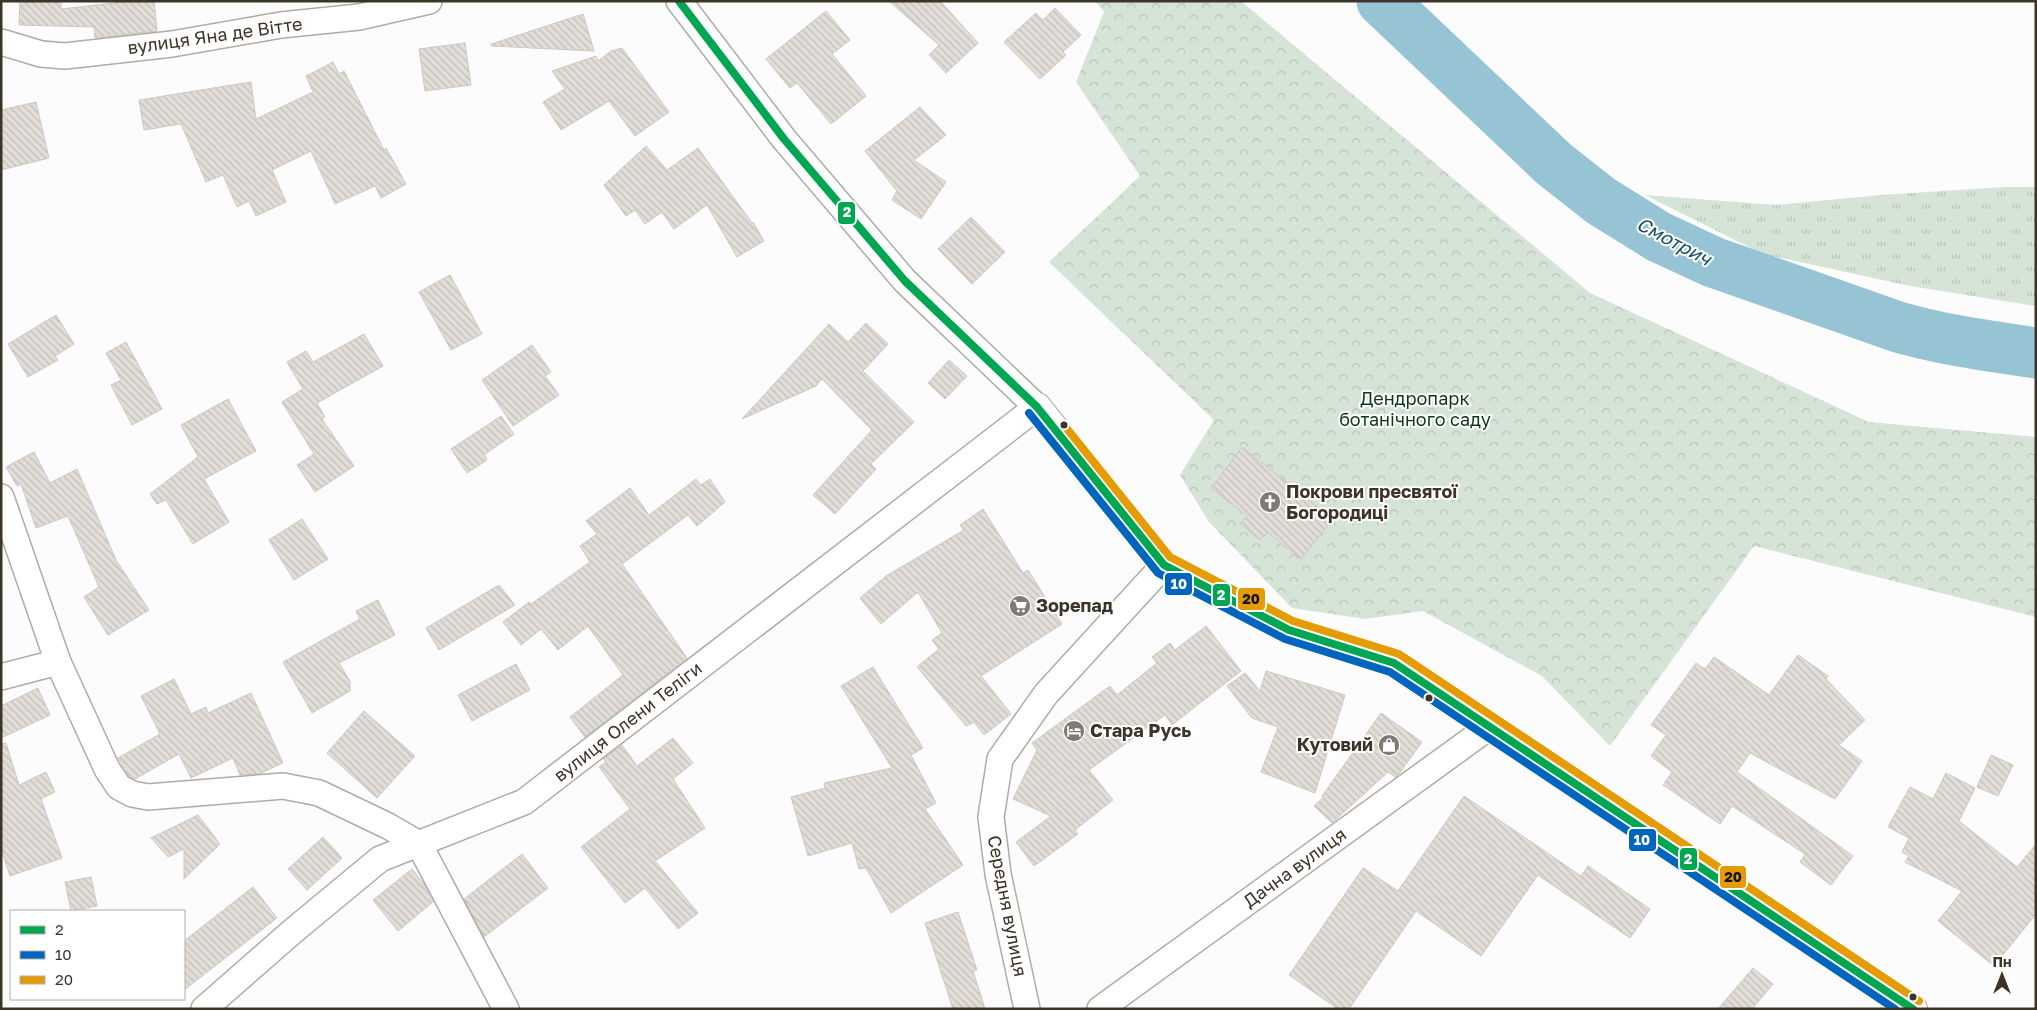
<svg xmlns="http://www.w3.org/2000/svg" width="2037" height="1010" font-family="'Golos Text',sans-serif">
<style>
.grass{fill:url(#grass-tufts)}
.park{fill:url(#park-crowns)}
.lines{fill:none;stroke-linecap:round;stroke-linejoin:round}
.river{stroke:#97c4d5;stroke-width:51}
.building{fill:url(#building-back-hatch);stroke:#ccc8c3}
.street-casing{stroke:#afaba6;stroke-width:28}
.secondary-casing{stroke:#afaba6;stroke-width:30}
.street{stroke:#fff;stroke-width:25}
.secondary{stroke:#fff;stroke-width:28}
.bus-1-casing{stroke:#fff;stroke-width:11}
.bus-2-casing{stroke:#fff;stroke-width:11}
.bus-3-casing{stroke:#fff;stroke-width:11}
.bus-1{stroke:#00a651;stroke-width:8}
.bus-2{stroke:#0065bd;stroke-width:8}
.bus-3{stroke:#e49b04;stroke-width:8}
.bus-dot{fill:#3d3428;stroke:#fff;stroke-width:2}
.labels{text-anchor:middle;stroke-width:4;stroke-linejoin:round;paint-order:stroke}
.street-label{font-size:18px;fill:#3d3428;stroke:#fff}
.park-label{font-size:18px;fill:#0b3b14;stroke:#fff}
.poi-label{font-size:18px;font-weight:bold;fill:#3d3428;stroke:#fff;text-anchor:start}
.water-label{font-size:19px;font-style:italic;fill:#1a5061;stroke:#fff}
.line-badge{stroke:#fff;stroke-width:2}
.badge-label{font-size:14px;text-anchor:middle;font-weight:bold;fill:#fff}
.pale-badge-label{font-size:14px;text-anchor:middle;font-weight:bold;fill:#111}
</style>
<defs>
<pattern id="grass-tufts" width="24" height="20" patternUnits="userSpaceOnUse" patternTransform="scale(1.25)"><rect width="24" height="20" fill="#d5e4d6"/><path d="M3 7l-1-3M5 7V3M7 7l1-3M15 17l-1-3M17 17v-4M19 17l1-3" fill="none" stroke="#b8c4b8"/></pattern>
<pattern id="park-crowns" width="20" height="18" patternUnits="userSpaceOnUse" patternTransform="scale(1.25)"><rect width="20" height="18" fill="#d5e4d6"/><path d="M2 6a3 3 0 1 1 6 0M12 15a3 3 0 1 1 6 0" fill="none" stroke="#b8c4b8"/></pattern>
<pattern id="building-back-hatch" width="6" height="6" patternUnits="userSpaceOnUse" patternTransform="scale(1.25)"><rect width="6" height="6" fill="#e2ddd7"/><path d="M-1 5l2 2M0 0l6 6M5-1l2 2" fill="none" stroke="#c3beb9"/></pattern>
</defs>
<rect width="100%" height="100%" fill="#fcfcfc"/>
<path class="grass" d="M2004,187h32v119l-126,-20 -147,-32 -118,-59 130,10 107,-10z"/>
<path class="park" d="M1095,1h146l349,292 279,129 167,15v180l-282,-71 -144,200 -68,-70 -119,-65 -58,8 -73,-11 -83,-86 -29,-47 34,-55 -165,-158 91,-86 -64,-94 28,-70z"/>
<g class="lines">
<path class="river" d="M1382,1l172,163 47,37 58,36 54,25 185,65c45,13 91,19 138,26"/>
</g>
<g class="building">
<path d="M20,1h41v8l71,-8h22l3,30 -62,7 -1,-11 -75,-2z"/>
<path d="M889,1h51l38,42 -32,30 -17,-18 10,-10z"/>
<path d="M1055,8l26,27 -18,17 3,3 -26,24 -36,-37 32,-29 7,7z"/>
<path d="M826,11l24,29 -18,14 34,42 -35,28 -34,-41 -7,5 -24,-29z"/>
<path d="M583,14l11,37 -103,-5v-2z"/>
<path d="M465,43l6,42 -46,6 -6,-42z"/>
<path d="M622,48l47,64 -34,24 -26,-35 -48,29 -18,-28 22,-13 -13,-18 44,-15 2,5 13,-10z"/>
<path d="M333,62l6,12 5,-3 40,79 2,-2 20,36 -25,14 -6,-12 -40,18 -24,-53 -39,19 14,32 -30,14 -7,-15 -12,6 -14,-32 -17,7 -25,-58 -37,6 -5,-30 112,-18 5,37 57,-27 -7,-16z"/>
<path d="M36,102l13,56 -48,12v-60z"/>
<path d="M920,107l26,28 -32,25 32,22 -25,37 -29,-19 5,-9 -32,-40z"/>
<path d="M646,146l21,24 31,-22 54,75 1,-1 11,19 -27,16 -30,-52 -33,24 -12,-17 -17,12 -10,-14 -9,6 -22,-31z"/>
<path d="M971,217l34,35 -33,32 -34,-35z"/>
<path d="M450,275l32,59 -31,16 -32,-58z"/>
<path d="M56,315l18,29 -19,12 3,4 -30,17 -20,-33z"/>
<path d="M866,323l22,21 -25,27 51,51 -43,42 5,5 -41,45 -22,-19 59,-65 -50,-51 -6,7 -74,33 87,-95 19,18z"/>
<path d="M364,334l19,32 -66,37 8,14 -3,2 32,47 -39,26 -18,-27 17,-11 -32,-52 21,-13 -16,-27 19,-11 7,11z"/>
<path d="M126,342l36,67 -30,16 -21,-40 10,-5 -15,-27z"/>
<path d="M532,345l19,27 -6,4 14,19 -46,31 -31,-46z"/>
<path d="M949,360l18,16 -22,23 -17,-16z"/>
<path d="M228,399l28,52 -52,28 25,43 -36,22 -27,-44 -9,4 -7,-10 48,-37 -17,-32z"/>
<path d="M501,416l13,18 -30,21 3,5 -20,13 -16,-24z"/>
<path d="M1242,447l91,72 -32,40 -34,-27 -7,8 -20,-16 7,-8 -36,-28z"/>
<path d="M34,452l16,31 27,-14 39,91 33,50 -41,25 -24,-38 15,-10 -31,-71 -32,12 -15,-44 -4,2 -11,-19z"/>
<path d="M696,479l5,6 9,-6 15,23 -28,24 -9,-11 -66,49 65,94 -102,79 -15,-20 53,-42 -35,-49 -30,24 -17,-21 -20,16 -18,-23 26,-20 2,2 59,-42 -10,-16 17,-12 -11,-13 44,-33 19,27z"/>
<path d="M983,509l40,64 5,-3 34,54 -81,52 30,38 -27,21 -10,-13 -8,4 -49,-59 22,-18 -7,-9 10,-7 -24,-41 -37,32 -21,-26 26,-22 78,-46 -4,-5z"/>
<path d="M302,519l26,40 -34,21 -25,-40z"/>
<path d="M499,585l16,20 -76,45 -13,-22z"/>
<path d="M378,600l17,35 -56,28 11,18v10l-38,22 -29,-51 77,-43 -4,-8z"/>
<path d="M1206,626l35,45 -69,54 -7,-10 -76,55 24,30 -38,30 3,4 -44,32 -18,-24 35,-26 -38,-17 24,-49 -5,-7 78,-57 7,9 40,-32 -5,-6 18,-14 5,7z"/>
<path d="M1798,655l30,21 -2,3 39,41 -26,25 23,16 -27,38 -85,-46 -13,19 116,84 -22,29 -31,-23 5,-8 -73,-48 -12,18 -57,-39 9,-13 -21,-16 15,-21 -15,-10 45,-62 9,6 9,-12 55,38z"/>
<path d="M516,664l14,26 -58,31 -14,-26z"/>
<path d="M873,667l50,81 -12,7 25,48 -11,6 38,56 -72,48 -25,-45 -7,1 -7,-26 -44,13 -17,-59 34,-9 -1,-5 68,-15 -51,-82z"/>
<path d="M1266,671l79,24 -30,98 -54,-21 17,-45 -26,-9 -25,-32 18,-13 15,18z"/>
<path d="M174,679l17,35 15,-7 2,6 43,-20 32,70 -24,11 -19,1 -7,-17 -42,20 -12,-24 -44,25 -6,-3 -11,-18 42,-24 -19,-38z"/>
<path d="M38,688l12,27 -49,23v-32z"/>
<path d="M364,711l51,45 -38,42 -50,-45z"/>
<path d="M1381,713l41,29 -23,32 -4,3 -7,-5 -56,51 -18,-17 10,-9 -2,-1z"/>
<path d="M673,738l20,25 -20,16 32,49 -50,33 43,52 -20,16 -33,-41 -20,15 -44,-56 49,-38 -31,-42 7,-5 -3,-3 19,-14 15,21z"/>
<path d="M6,743l13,42 27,-13 9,20 -14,7 21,59 -52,18 -9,-27v-105z"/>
<path d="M1991,755l22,10 -15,31 -21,-9z"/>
<path d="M1946,773l29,15 -16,33 58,46 19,-23v70l-42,52 -56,-45 24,-30 -57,-29 4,-6 -7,-4 7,-14 -21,-11 22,-40 23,12z"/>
<path d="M1464,796l117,80 7,-10 62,43 -20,29 -92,-63 -57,81 -65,-45 -67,98h-11l-49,-34 74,-107 35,23z"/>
<path d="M198,815l22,29 -36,35v-30l-16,8 -17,-19z"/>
<path d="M323,837l19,21 -35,32 -19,-21z"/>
<path d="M522,854l26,34 -64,49 -20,-38z"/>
<path d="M412,869l12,15 9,18 -35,29 -25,-31z"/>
<path d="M91,877l6,29 -26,5 -6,-29z"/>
<path d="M253,887l24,31 -93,72v-49z"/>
<path d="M958,912l19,58 -4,1 12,38h-32l-28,-86z"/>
<path d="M1753,968l20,16 -21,25h-34z"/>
</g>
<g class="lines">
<g class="street-casing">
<g id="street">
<path d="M1,42l40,12 24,2 107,-12 109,-19 78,-8 70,-16"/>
<path d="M1,497l57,165 49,107 12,18 13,7 16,3 135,-11 36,7 69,33 31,18 87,165"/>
<path d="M1,677l57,-15"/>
<path d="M204,1009l89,-78 87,-72 144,-57 513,-395 -132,-126 -121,-142 -105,-138"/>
<path d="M1027,1009l-29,-135 -7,-57 9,-58 46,-65 118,-129"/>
<path d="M1100,1009l389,-282"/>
</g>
</g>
<g class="secondary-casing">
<path id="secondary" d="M1037,407l127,158 125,65 105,33 519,346"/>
</g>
<use href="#street" class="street"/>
<use href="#secondary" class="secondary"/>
<g class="bus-1-casing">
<path id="bus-1" d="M679,1l105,138 121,142 132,126 127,158 125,65 105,33 519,346"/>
</g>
<g class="bus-2-casing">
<path id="bus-2" d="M1029,413l129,160 127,66 105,33 505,337"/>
</g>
<g class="bus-3-casing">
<path id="bus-3" d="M1064,425l106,132 123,64 106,33 520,347"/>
</g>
<use href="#bus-1" class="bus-1"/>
<use href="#bus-2" class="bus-2"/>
<use href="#bus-3" class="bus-3"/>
</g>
<defs>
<g id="church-disc" transform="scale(1.125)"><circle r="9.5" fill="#807a72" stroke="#fff"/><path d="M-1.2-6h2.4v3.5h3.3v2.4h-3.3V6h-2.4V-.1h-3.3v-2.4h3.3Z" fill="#fff"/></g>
<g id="supermarket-disc" transform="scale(1.125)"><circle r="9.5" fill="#807a72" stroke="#fff"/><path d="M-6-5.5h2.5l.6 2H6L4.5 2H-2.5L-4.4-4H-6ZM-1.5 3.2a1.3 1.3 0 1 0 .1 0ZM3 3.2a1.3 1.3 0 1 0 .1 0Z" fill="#fff"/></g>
<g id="hotel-disc" transform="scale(1.125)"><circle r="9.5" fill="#807a72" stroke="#fff"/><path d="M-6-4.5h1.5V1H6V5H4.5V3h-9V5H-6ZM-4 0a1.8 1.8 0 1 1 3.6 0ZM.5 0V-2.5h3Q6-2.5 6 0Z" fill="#fff"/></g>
<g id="shop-disc" transform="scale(1.125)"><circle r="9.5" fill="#807a72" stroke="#fff"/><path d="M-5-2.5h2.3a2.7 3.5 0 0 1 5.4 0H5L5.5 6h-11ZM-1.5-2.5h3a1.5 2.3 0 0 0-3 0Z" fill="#fff"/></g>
</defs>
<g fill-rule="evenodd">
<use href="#church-disc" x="1270" y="502"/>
<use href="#supermarket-disc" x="1020" y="606"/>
<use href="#hotel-disc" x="1074" y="731"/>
<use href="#shop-disc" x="1389" y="745"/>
</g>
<g class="bus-dot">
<circle cx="1064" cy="425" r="4.5"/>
<circle cx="1429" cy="698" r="4.5"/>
<circle cx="1913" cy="997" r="4.5"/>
</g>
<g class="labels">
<g class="street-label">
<text transform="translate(215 36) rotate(-8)" y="6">вулиця Яна де Вітте</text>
<text transform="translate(628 722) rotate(-38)" y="6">вулиця Олени Теліги</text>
<text transform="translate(1295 868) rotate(-36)" y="6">Дачна вулиця</text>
<text transform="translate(1007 906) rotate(79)" y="6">Середня вулиця</text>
</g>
<g class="park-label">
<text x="1415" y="405">Дендропарк<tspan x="1415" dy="21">ботанічного саду</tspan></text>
</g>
<g class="poi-label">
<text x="1286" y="498">Покрови пресвятої<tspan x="1286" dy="21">Богородиці</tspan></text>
<text x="1036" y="612">Зорепад</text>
<text x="1090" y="737">Стара Русь</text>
<text x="1373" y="751" text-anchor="end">Кутовий</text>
</g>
<g class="water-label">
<text transform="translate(1674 241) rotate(28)" y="7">Смотрич</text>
</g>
</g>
<g class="line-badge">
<rect x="837" y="201" width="19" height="24" rx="5" fill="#00a651"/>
<rect x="1164" y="572" width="29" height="24" rx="5" fill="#0065bd"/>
<rect x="1212" y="583" width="19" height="24" rx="5" fill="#00a651"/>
<rect x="1237" y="587" width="29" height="24" rx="5" fill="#e49b04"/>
<rect x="1628" y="828" width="29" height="24" rx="5" fill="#0065bd"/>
<rect x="1679" y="847" width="19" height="24" rx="5" fill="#00a651"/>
<rect x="1719" y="865" width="28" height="24" rx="5" fill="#e49b04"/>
</g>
<g class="badge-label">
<text x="847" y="217">2</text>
<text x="1179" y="589">10</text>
<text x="1221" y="600">2</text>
<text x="1642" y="845">10</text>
<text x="1688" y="864">2</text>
</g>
<g class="pale-badge-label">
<text x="1251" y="604">20</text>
<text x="1733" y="882">20</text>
</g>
<rect width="2037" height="1010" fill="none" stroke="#3d3428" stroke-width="5"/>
<rect x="10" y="910" width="175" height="90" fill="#ffffff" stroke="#b1aea9"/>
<rect x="20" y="926" width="25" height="8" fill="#00a651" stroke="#b1aea9"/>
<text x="55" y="935" font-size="15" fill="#3d3428">2</text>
<rect x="20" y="951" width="25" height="8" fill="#0065bd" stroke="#b1aea9"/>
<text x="55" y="960" font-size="15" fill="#3d3428">10</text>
<rect x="20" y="976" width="25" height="8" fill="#e49b04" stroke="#b1aea9"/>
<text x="55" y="985" font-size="15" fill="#3d3428">20</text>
<g transform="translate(2002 975)" stroke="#ffffff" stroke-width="4" paint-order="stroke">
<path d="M0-4L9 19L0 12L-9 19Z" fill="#3d3428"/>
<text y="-8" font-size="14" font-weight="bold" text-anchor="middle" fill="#3d3428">Пн</text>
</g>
</svg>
